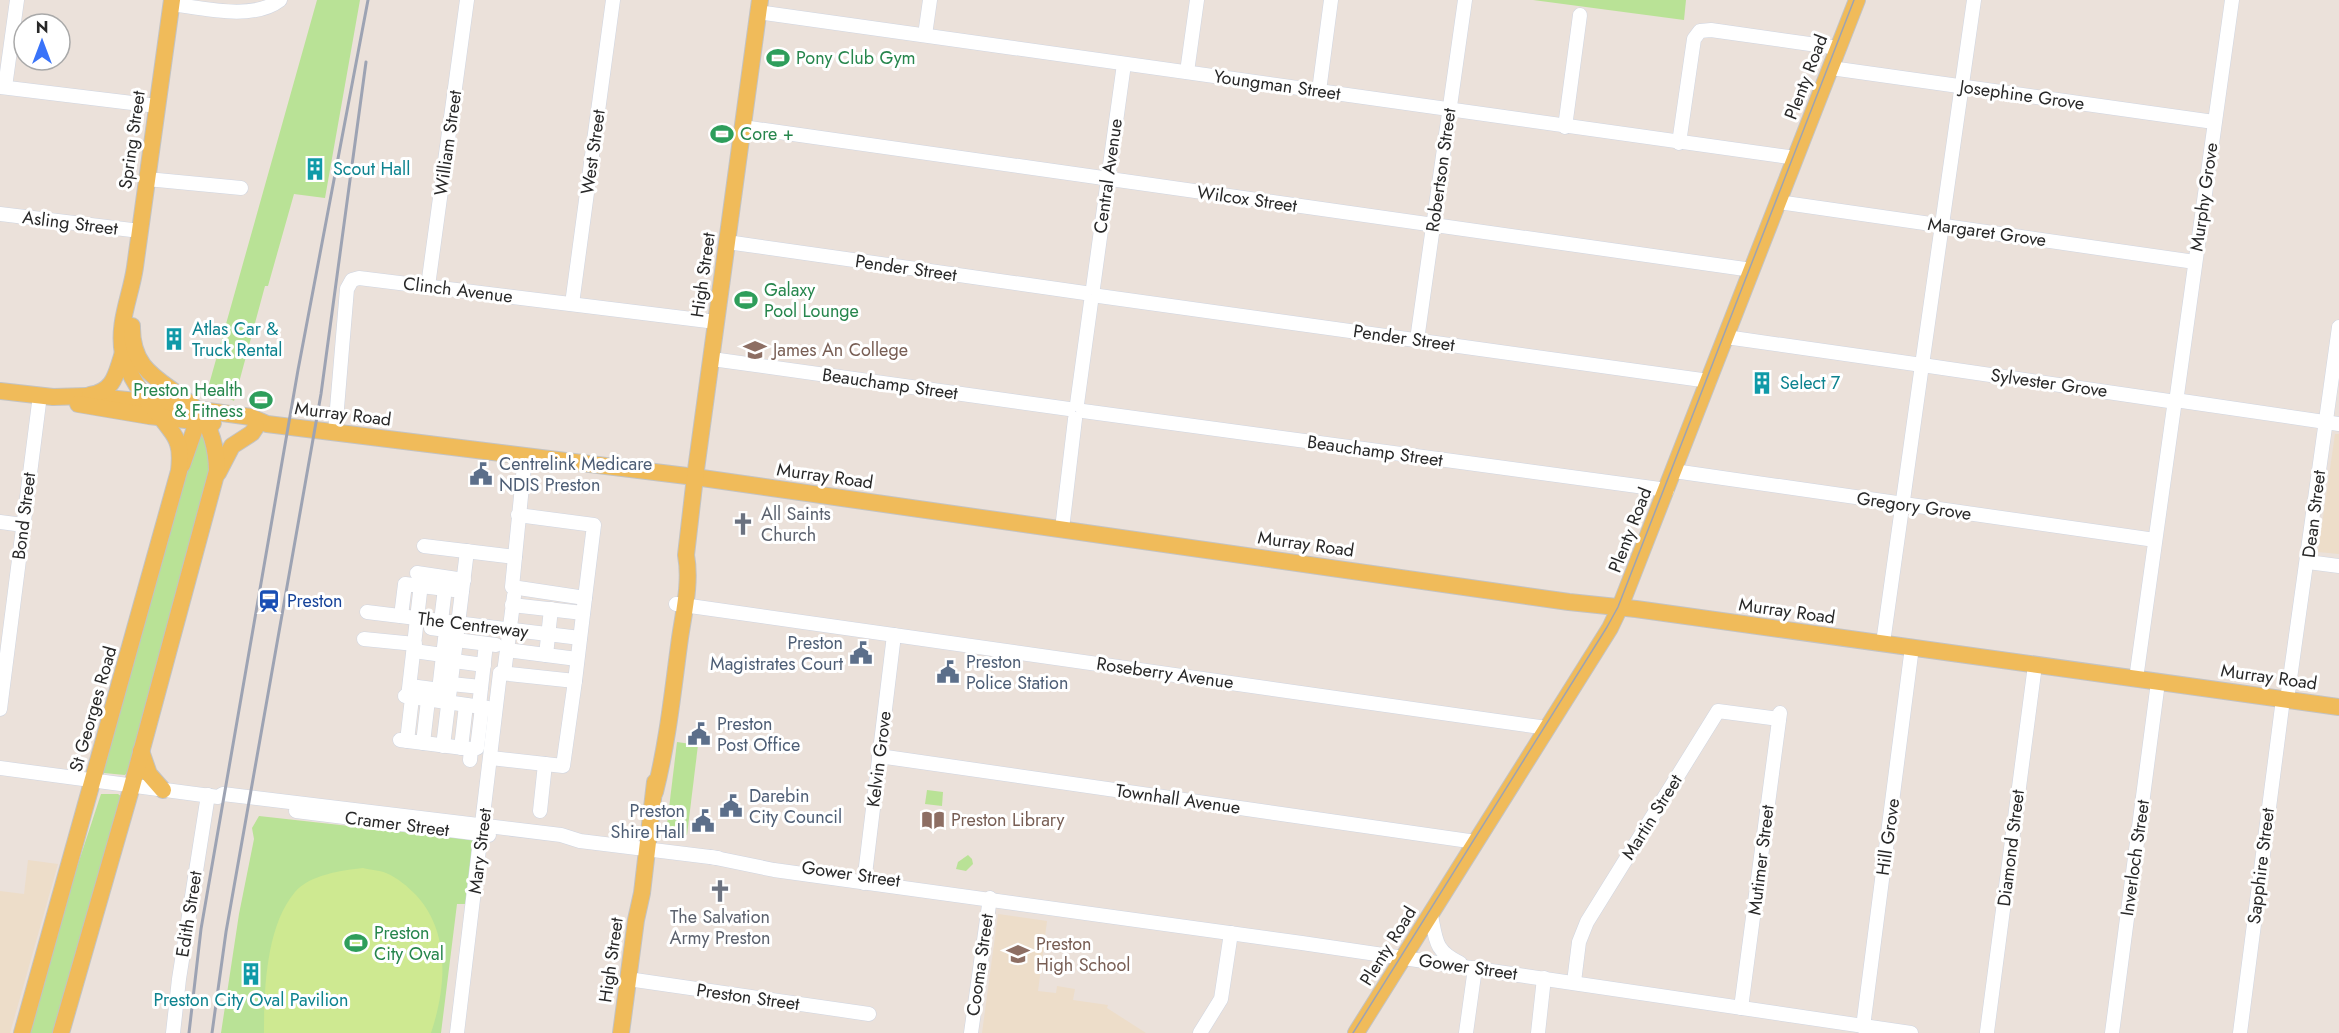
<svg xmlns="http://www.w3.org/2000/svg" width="2339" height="1033" font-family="Jost,sans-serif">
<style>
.education{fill:#edddc9}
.green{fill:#b9e296}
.pitch{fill:#cee991}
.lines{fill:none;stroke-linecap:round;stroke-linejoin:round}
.minor-casing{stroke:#cfd5e1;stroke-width:15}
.major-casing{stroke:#c3c3c3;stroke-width:18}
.minor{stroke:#fff;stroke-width:14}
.major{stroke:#f0bb5a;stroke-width:16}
.tram{stroke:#9da3b3;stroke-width:1.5}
.rail{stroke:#9da3b3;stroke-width:3}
.labels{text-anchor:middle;stroke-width:6;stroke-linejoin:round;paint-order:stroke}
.leisure-label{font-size:18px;fill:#27864d;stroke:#fff;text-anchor:start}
.street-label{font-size:18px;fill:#282828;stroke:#fff}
.culture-label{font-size:18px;fill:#0d838f;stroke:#fff;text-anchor:start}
.education-label{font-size:18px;fill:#785e54;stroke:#fff;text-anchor:start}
.service-label{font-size:18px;fill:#4e5e75;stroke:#fff;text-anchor:start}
.worship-label{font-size:18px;fill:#5b616d;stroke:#fff;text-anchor:start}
.transit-label{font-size:18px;fill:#164399;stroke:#fff;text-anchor:start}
</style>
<rect width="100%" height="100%" fill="#ebe1da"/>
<g class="education">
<path d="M2335,434h4v120l-21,-2z"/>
<path d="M28,860l30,4 -48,169h-10v-142l24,3z"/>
<path d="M998,914l49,7 -9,70 18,2 1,-7 18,3 -2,11 35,5 -1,3 39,25h-164z"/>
</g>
<g class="green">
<path d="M317,0h43l-35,198 -31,-4 -26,92h-3l-31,115 -26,-13z"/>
<path d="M1533,0h153l-2,20z"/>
<path d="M202,432l9,36 -79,298 -7,9 -21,-2 -2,-4 18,-71 78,-264z"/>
<path d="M677,742l21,3 -11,90 -21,-2z"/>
<path d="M927,790l16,2 -1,14 -17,-2z"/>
<path d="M101,794h17l4,3 -65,236h-30l33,-114z"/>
<path d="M259,816l216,24 -7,64h-11l-16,129h-220l18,-119 15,-75 -2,-11z"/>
<path d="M968,855l4,4 1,5 -7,7 -10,-2 2,-7z"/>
</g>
<path class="pitch" d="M363,868c8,2 16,2 23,5 12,5 22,14 30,22 35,38 30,93 15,138h-167c0,-43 2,-107 31,-141 14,-17 48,-22 68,-24z"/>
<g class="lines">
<g class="minor-casing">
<g id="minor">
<path d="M171,4c31,4 82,17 109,-4"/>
<path d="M758,12l1038,146"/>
<path d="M925,35l5,-35"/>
<path d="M1831,68l383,54"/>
<path d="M1187,72l10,-72"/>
<path d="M0,87l157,19"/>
<path d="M5,87l12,-87"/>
<path d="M1319,91l12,-91"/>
<path d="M743,127l1009,143"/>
<path d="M1565,127l15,-112"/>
<path d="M1679,143l15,-104 6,-8 11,-1 127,18"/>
<path d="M147,179l94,9"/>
<path d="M1778,202l417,60"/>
<path d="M0,214l140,17"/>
<path d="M727,242l358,51"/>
<path d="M428,286l39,-286"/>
<path d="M1093,288l31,-224"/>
<path d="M1099,296l610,85"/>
<path d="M572,304l41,-304"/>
<path d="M1726,337l189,27"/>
<path d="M1417,340l48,-340"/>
<path d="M1923,358l51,-358"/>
<path d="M712,359l357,50"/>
<path d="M1929,366l240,35"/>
<path d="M2177,395l55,-395"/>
<path d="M2182,401l157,23"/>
<path d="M1077,404l14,-102"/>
<path d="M1083,411l584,79"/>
<path d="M335,432l12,-143 5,-9 7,-2 357,44"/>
<path d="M1674,471l481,69"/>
<path d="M518,515l76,10 -9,73"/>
<path d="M0,522l23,3"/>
<path d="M1062,529l13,-110"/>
<path d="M424,546l91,11"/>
<path d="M2308,562l31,4"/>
<path d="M417,573l47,7"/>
<path d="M676,604l871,124"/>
<path d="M512,605l71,8"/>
<path d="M367,612l213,26"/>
<path d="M401,616l4,-32 57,7"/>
<path d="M441,621l5,-41"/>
<path d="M431,628l15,2 -7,60"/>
<path d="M364,639l51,5"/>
<path d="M456,640l40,5"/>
<path d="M1883,643l38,-271"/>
<path d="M507,650l70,9"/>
<path d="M414,651l36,5"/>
<path d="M546,655l5,-46"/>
<path d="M454,661l30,4"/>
<path d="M504,673l10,-77"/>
<path d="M2136,679l38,-272"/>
<path d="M451,684l30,3"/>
<path d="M410,686l38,5"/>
<path d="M405,696l83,12"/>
<path d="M408,697l14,-122"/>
<path d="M2287,700l52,-373"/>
<path d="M479,706l7,-62"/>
<path d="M0,709l40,-314"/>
<path d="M400,740l71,9 -1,11"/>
<path d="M407,741l5,-43"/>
<path d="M423,743l5,-43"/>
<path d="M443,746l24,-195"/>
<path d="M461,748l5,-43"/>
<path d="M471,749l6,-1 5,-41"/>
<path d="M879,756l597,86"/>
<path d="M491,758l72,8 12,-85"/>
<path d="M0,768l218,29 5,-3 338,41 19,6 138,17"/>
<path d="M296,811l193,24"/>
<path d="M540,811l5,-47"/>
<path d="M711,857l63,13 528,73 609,90"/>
<path d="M864,883l30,-248"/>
<path d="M1431,915c5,26 4,36 29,48"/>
<path d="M628,979l241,35"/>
<path d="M1574,982l5,-40 8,-20 131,-211 61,8"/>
<path d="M1741,1008l39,-295"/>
<path d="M1863,1027l49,-380"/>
<path d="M1987,1032l48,-367"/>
<path d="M173,1033l6,-54 29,-184"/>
<path d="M457,1033l43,-360 75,8 10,-83 -73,-11 13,-131"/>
<path d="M971,1033l19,-135"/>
<path d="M1200,1033l21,-34 10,-66"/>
<path d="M1466,1033l9,-65"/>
<path d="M1538,1033l6,-55"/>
<path d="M2112,1033l46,-351"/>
<path d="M2240,1033l43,-334"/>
</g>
</g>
<g class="major-casing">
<g id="major">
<path d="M0,391l53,6 34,-1 50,5 114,16 16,7 428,53 874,125 67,7 703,98"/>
<path d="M90,395c25,-4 26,-22 33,-42"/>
<path d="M78,404l71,12 64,7"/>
<path d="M182,465l12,-34 2,-22"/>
<path d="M218,473l14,-27 20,-13 4,-6"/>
<path d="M141,751l8,23 14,16"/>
<path d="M655,792c13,-51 18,-103 25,-154 4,-27 11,-56 6,-83l9,-78 65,-477"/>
<path d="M22,1033l157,-562c1,-9 2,-18 -1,-27 -2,-8 -7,-13 -12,-20 -17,-22 -36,-42 -43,-70 -6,-31 8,-58 12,-87l37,-267"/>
<path d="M61,1033l71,-247 85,-315c0,-19 -6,-47 -20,-61 -29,-29 -66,-34 -65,-84"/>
<path d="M621,1033l15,-113 6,-27 13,-111"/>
<path d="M1356,1033l254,-405 10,-21 237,-607"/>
</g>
</g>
<use href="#minor" class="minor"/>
<use href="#major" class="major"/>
<path class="tram" d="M1353,1033l254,-406 11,-20 236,-607"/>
<g class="rail">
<path d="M189,1033l12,-104 97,-559 70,-370"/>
<path d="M212,1033l14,-101 95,-538 45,-332"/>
</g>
</g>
<defs>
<g id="stadium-bare" transform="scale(1.8)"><path d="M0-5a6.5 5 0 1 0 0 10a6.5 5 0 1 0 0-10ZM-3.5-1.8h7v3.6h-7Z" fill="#2e9e5b" stroke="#fff" stroke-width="2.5" paint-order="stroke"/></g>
<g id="building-bare" transform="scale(1.8)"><path d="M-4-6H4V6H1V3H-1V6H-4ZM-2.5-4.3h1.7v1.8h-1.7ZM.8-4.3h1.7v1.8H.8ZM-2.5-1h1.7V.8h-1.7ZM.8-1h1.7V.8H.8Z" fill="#0f9aa8" stroke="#fff" stroke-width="2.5" paint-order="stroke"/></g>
<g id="university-bare" transform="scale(1.8)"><path d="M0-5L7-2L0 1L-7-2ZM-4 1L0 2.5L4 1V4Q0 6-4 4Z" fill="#8d6e63" stroke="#fff" stroke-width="2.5" paint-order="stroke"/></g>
<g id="civic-bare" transform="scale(1.8)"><path d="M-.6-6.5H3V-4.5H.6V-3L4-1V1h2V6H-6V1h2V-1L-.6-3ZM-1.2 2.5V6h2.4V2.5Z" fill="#5c6f8a" stroke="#fff" stroke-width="2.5" paint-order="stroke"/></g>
<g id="church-bare" transform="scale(1.8)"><path d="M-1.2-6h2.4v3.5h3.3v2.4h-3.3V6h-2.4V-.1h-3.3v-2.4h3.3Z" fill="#6b7280" stroke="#fff" stroke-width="2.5" paint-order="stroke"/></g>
<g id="station-bare" transform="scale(1.8)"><path d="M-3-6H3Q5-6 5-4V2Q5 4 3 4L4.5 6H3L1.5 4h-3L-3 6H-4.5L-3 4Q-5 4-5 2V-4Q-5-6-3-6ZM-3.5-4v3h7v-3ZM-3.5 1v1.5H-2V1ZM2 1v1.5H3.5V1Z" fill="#1a4fb4" stroke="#fff" stroke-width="2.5" paint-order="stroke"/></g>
<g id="library-bare" transform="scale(1.8)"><path d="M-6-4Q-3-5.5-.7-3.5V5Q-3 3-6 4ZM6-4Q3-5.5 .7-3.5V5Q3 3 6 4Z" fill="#8d6e63" stroke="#fff" stroke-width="2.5" paint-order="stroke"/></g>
<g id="school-bare" transform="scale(1.8)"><path d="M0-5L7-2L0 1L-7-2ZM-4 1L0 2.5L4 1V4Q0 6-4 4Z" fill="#8d6e63" stroke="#fff" stroke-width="2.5" paint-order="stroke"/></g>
</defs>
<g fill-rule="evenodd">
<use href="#stadium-bare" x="778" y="58"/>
<use href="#stadium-bare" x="722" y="134"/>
<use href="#building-bare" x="315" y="169"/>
<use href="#stadium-bare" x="746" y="300"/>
<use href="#building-bare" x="174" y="339"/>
<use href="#university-bare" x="755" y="350"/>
<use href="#building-bare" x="1762" y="383"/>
<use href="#stadium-bare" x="261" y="400"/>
<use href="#civic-bare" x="481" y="474"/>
<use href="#church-bare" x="743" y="524"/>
<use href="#station-bare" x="269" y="601"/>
<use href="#civic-bare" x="861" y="653"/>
<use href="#civic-bare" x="948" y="672"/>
<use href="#civic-bare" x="699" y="734"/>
<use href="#civic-bare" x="731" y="806"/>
<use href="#library-bare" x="933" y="820"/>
<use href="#civic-bare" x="703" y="821"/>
<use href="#church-bare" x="720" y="891"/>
<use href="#stadium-bare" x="356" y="943"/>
<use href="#school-bare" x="1018" y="954"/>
<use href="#building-bare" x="251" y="974"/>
</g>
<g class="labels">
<g class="leisure-label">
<text x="796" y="64">Pony Club Gym</text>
<text x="740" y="140">Core +</text>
<text x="764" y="296">Galaxy<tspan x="764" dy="21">Pool Lounge</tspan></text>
<text x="243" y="396" text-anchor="end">Preston Health<tspan x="243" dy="21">&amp; Fitness</tspan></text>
<text x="374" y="939">Preston<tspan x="374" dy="21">City Oval</tspan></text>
</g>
<g class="street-label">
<text transform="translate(1806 77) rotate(-69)" y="6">Plenty Road</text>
<text transform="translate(1277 85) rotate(8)" y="6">Youngman Street</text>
<text transform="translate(2022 95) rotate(8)" y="6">Josephine Grove</text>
<text transform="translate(132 140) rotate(-82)" y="6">Spring Street</text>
<text transform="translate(448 143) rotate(-82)" y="6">William Street</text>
<text transform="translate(593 152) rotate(-82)" y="6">West Street</text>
<text transform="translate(1441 170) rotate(-82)" y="6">Robertson Street</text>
<text transform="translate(1108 176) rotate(-82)" y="6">Central Avenue</text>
<text transform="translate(2204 197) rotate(-82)" y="6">Murphy Grove</text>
<text transform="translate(1247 199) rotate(8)" y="6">Wilcox Street</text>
<text transform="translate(70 223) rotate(7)" y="6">Asling Street</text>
<text transform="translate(1987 232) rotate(8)" y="6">Margaret Grove</text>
<text transform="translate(906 268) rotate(8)" y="6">Pender Street</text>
<text transform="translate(703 275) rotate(-82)" y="6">High Street</text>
<text transform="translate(458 290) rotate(7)" y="6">Clinch Avenue</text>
<text transform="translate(1404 338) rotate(8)" y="6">Pender Street</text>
<text transform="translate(2049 383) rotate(8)" y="6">Sylvester Grove</text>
<text transform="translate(890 384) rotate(8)" y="6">Beauchamp Street</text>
<text transform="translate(343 414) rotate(7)" y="6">Murray Road</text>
<text transform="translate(1375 451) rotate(8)" y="6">Beauchamp Street</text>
<text transform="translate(825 476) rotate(8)" y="6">Murray Road</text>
<text transform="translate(1914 506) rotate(8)" y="6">Gregory Grove</text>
<text transform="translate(2314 514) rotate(-83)" y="6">Dean Street</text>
<text transform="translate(24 516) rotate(-83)" y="6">Bond Street</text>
<text transform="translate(1630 530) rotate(-69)" y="6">Plenty Road</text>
<text transform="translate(1306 544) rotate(8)" y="6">Murray Road</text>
<text transform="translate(1787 611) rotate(8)" y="6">Murray Road</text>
<text transform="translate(473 625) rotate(7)" y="6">The Centreway</text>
<text transform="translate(1165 673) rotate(8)" y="6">Roseberry Avenue</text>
<text transform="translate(2269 677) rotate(8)" y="6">Murray Road</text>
<text transform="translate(93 709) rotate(-74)" y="6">St Georges Road</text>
<text transform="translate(879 759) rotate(-83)" y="6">Kelvin Grove</text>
<text transform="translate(1178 799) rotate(8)" y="6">Townhall Avenue</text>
<text transform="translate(1652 817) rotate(-58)" y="6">Martin Street</text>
<text transform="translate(397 824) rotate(7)" y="6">Cramer Street</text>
<text transform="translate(1888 837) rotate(-82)" y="6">Hill Grove</text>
<text transform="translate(2011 848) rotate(-83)" y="6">Diamond Street</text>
<text transform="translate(480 851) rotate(-83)" y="6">Mary Street</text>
<text transform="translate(2135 858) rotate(-82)" y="6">Inverloch Street</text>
<text transform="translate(1761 860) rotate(-83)" y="6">Mutimer Street</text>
<text transform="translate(2261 866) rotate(-83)" y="6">Sapphire Street</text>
<text transform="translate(851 874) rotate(8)" y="6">Gower Street</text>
<text transform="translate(189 914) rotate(-81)" y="6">Edith Street</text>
<text transform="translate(1388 946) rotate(-58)" y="6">Plenty Road</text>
<text transform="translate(611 960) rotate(-82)" y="6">High Street</text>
<text transform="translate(980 965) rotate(-82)" y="6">Cooma Street</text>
<text transform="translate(1468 967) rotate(8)" y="6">Gower Street</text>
<text transform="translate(748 997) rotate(8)" y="6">Preston Street</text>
</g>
<g class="culture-label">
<text x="333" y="175">Scout Hall</text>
<text x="192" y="335">Atlas Car &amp;<tspan x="192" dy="21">Truck Rental</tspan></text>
<text x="1780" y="389">Select 7</text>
<text x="251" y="1006" text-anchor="middle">Preston City Oval Pavilion</text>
</g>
<g class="education-label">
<text x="773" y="356">James An College</text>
<text x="951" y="826">Preston Library</text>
<text x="1036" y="950">Preston<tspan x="1036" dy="21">High School</tspan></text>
</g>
<g class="service-label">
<text x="499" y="470">Centrelink Medicare<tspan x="499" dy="21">NDIS Preston</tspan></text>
<text x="843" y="649" text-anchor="end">Preston<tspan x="843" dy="21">Magistrates Court</tspan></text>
<text x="966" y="668">Preston<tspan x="966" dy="21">Police Station</tspan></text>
<text x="717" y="730">Preston<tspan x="717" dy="21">Post Office</tspan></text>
<text x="749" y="802">Darebin<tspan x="749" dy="21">City Council</tspan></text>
<text x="685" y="817" text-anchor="end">Preston<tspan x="685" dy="21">Shire Hall</tspan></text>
</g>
<g class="worship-label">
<text x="761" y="520">All Saints<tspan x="761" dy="21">Church</tspan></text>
<text x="720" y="923" text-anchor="middle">The Salvation<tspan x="720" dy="21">Army Preston</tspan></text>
</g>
<g class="transit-label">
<text x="287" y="607">Preston</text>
</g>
</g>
<g transform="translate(42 42)"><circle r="28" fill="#ffffff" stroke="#a9a9a9" stroke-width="1.5"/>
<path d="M0-4.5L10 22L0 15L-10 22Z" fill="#3973f9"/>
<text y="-9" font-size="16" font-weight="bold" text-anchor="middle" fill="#282828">N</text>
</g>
</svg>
